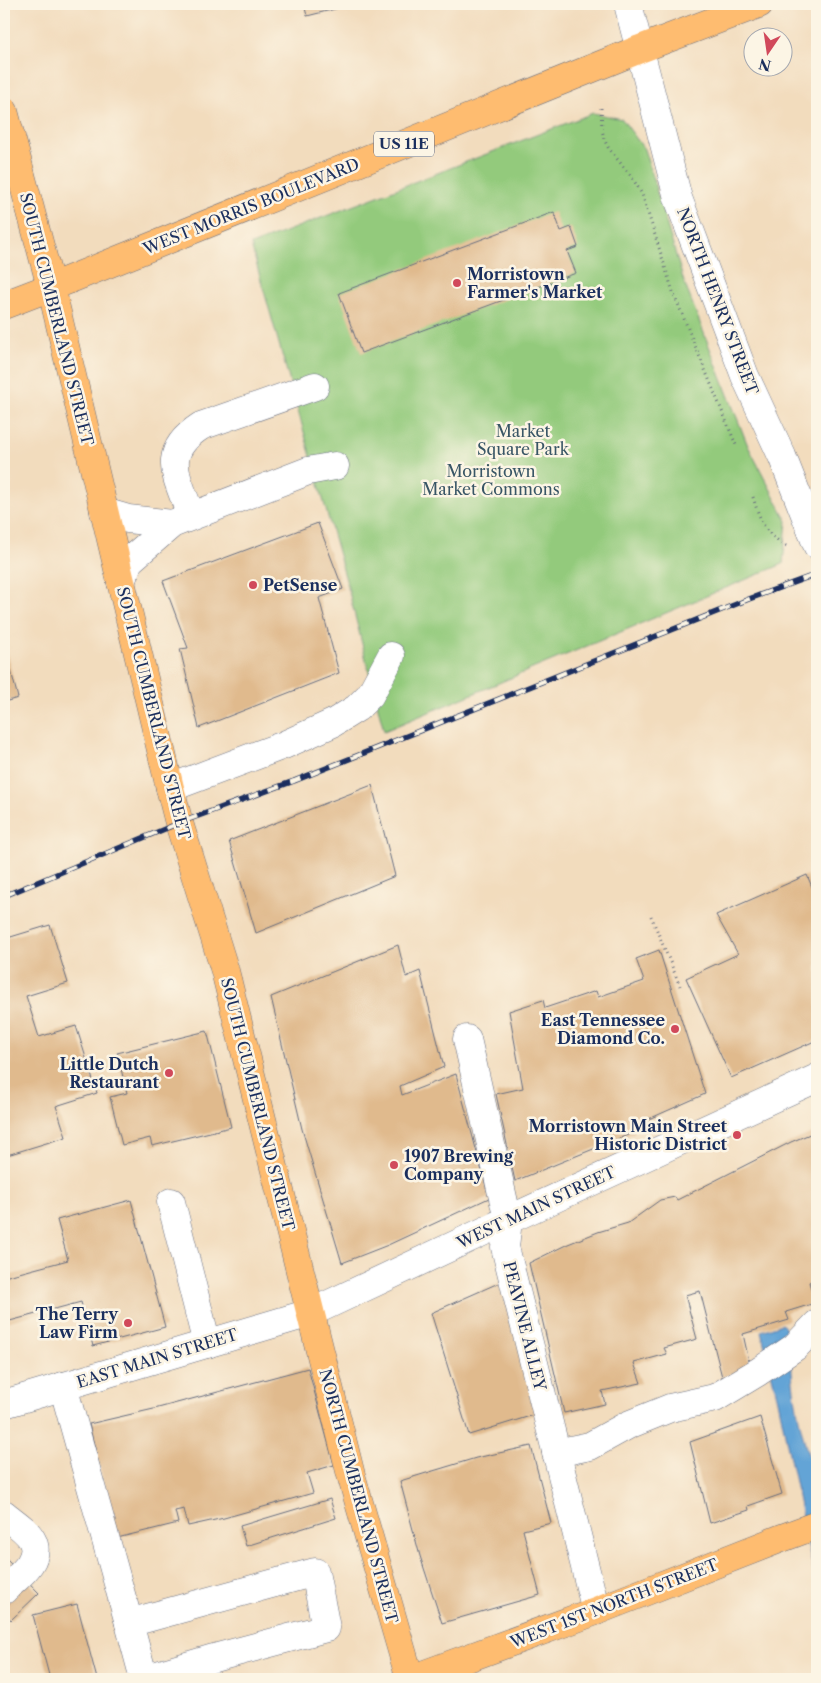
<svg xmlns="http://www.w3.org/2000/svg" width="821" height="1683" font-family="'Libre Caslon Text',serif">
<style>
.green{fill:#93ca7c;stroke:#577c6d}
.water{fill:#63a4d6;stroke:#3f6a9a}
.building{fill:#e0ba8d}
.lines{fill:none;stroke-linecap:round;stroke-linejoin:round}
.minor-casing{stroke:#666c7f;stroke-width:29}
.major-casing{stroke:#666c7f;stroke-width:29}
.path{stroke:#666c7f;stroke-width:3;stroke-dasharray:1 4;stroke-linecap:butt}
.minor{stroke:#fff;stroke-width:28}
.major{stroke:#febc70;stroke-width:28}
.rail-casing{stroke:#1b2f5e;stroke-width:5.5}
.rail{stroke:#fcf5e5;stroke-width:4;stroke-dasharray:11;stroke-linecap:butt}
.poi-dot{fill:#d1495b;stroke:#fcf5e5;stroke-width:2}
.labels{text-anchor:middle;stroke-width:5;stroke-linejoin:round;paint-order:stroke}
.shield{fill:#fcf5e5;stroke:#5e6a86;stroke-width:1}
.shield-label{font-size:15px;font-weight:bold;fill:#1b2f5e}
.street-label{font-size:16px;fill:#1b2f5e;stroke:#fcf5e5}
.poi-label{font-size:16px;font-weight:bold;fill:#1b2f5e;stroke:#fcf5e5;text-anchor:end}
.park-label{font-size:16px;fill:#395666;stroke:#fcf5e5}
</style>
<rect width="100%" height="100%" fill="#fcf5e5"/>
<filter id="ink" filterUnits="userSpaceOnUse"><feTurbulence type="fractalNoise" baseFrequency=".02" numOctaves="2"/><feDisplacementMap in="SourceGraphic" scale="10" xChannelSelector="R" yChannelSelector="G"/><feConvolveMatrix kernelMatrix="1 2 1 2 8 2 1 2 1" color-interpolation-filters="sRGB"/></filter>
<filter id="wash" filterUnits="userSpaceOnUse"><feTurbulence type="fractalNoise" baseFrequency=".0096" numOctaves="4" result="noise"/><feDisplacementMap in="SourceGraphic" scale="20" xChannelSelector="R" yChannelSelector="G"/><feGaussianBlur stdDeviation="1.12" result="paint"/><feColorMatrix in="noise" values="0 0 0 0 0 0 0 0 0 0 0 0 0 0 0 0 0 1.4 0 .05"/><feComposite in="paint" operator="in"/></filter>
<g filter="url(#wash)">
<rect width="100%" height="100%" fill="#f2dcbd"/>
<path class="green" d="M593,113l29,6 22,30 40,133 64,164 39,75 -4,43 -399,167 -38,-151 -95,-335z"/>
<path class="water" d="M782,1324c12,14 9,31 10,48 2,24 7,49 13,72 4,15 10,26 12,41v104l-39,-189 -17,-69z"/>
<g id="blocks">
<g class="building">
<path d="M304,4h44l-6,2 1,1 -36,9z"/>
<path d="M554,212l7,19 10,-4 7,20 -11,4 9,22 -215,80 -22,-60z"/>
<path d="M318,523l25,66 -24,9 20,75 -140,55 -19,-79 8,-1 -25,-67z"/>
<path d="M4,644l14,54 -14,4z"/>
<path d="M372,785l23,91 -139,57 -27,-92z"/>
<path d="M807,875l10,24v141l-86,38 -45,-100 52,-24 -22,-39z"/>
<path d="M50,925l18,58 -42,13 13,41 37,-11 21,67 -41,13 10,31 -62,19v-217z"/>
<path d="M398,945l8,32 14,-6 24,96 -44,19 2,9 54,-21 33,124 -101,47 -46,18 -40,-134 -31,-132z"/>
<path d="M659,950l46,144 -72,32 2,6 -120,49 -19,-87 27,-6 -14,-77 34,-11 2,8 51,-17 2,6 46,-16 -8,-22z"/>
<path d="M207,1031l24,96 -79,19 -2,-8 -28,7 -12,-48 17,-4 -10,-40z"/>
<path d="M817,1131v148l-8,3 6,21 -29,9 3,8 -46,14 8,36 -29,7 -22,-86 -15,4 12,44 -33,9 3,6 -33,9 7,20 -39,8 3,13 -41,9 -35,-150 39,-19 30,-12 30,-9 32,-23 15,-3 2,3 114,-58z"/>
<path d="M131,1200l34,127 -72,19 -12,-44 -75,20 -2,-7v-38l64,-17 -11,-40z"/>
<path d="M503,1281l37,132 -71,22 -38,-122z"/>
<path d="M308,1368l26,97 -27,8 6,20 -89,25 -36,8 -4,-17 -9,2 3,12 -61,15 -28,-114 69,-16z"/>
<path d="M760,1417l22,77 -34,12 1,4 -39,13 -20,-81z"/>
<path d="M531,1446l20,77 -28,7 17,65 -98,28 -22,-67 -20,-75 76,-23z"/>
<path d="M330,1499l6,19 -90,28 -6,-20z"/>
<path d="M4,1557l35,36 -28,27 -7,-8z"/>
<path d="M77,1604l20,75h-47l-17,-64z"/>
</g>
</g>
</g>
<g filter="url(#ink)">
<use href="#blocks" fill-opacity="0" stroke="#666c7f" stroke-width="1"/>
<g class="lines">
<g class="minor-casing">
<g id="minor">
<path d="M628,4l50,194 67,178 37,80 35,89"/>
<path d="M104,512l24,7 44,5"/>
<path d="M191,516c-13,-39 -33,-62 10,-90l114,-40"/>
<path d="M121,582l8,-21 43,-37 136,-53 27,-5"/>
<path d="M170,788l114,-43 49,-22 24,-15 13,-13 21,-39"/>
<path d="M467,1039l41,181 -3,27 91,364"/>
<path d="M171,1202l36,142"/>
<path d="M63,1386l66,237"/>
<path d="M4,1404l306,-91 198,-93 309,-142"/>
<path d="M556,1453l34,-7 38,-21 42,-17 45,-10 43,-26 37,-25 22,-23"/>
<path d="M4,1514c8,7 23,16 28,26 11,20 -16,38 -28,50"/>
<path d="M315,1572l11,56 -112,30 -70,21 -15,-56z"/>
</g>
</g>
<g class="major-casing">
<g id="major">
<path d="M4,111l47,176 119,501 9,35 46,148 126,504 59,204"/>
<path d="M4,305l47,-18 589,-238 119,-45"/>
<path d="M411,1679l185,-68 186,-73 35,-13"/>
</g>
</g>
<g class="path">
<path d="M601,108l1,21 2,10 5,10 22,27 11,18 31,98 63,153"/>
<path d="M753,497c7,23 11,36 33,49"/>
<path d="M651,916l29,70"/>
</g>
<use href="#minor" class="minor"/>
<use href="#major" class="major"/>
<g class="rail-casing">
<path id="rail" d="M4,896l175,-73 115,-42 455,-182 68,-25"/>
</g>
<use href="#rail" class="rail"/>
</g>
</g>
<g class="poi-dot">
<circle cx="457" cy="283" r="5"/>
<circle cx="253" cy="585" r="5"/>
<circle cx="675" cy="1029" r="5"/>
<circle cx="169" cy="1073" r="5"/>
<circle cx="737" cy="1135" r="5"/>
<circle cx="394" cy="1165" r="5"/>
<circle cx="128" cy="1323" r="5"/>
</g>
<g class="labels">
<rect class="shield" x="374" y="131.5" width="60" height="25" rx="4"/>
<g class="shield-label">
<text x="404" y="149">US 11E</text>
</g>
<g class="street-label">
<text transform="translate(251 206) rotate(-22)" y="6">WEST MORRIS BOULEVARD</text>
<text transform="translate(718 301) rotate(69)" y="6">NORTH HENRY STREET</text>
<text transform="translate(57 319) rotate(76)" y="6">SOUTH CUMBERLAND STREET</text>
<text transform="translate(154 713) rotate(76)" y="6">SOUTH CUMBERLAND STREET</text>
<text transform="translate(258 1104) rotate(76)" y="6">SOUTH CUMBERLAND STREET</text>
<text transform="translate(536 1207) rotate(-25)" y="6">WEST MAIN STREET</text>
<text transform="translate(525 1326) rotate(76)" y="6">PEAVINE ALLEY</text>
<text transform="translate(157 1358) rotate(-17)" y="6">EAST MAIN STREET</text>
<text transform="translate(359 1496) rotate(75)" y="6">NORTH CUMBERLAND STREET</text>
<text transform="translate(614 1603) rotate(-21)" y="6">WEST 1ST NORTH STREET</text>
</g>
<g class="poi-label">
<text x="467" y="280" text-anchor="start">Morristown<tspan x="467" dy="18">Farmer's Market</tspan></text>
<text x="263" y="591" text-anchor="start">PetSense</text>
<text x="665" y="1026">East Tennessee<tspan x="665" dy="18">Diamond Co.</tspan></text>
<text x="159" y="1070">Little Dutch<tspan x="159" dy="18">Restaurant</tspan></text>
<text x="727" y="1132">Morristown Main Street<tspan x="727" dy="18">Historic District</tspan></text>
<text x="404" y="1162" text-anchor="start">1907 Brewing<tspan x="404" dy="18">Company</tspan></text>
<text x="118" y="1320">The Terry<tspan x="118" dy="18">Law Firm</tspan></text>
</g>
<g class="park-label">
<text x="523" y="437">Market<tspan x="523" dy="18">Square Park</tspan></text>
<text x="491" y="477">Morristown<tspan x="491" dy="18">Market Commons</tspan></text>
</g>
</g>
<rect width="821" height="1683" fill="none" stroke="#fcf5e5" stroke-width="20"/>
<g transform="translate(768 52) rotate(193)"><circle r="24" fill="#fcf5e5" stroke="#a2a6af"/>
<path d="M0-4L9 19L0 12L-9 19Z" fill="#d1495b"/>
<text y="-8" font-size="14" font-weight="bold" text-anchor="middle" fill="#1b2f5e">N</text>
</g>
</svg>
